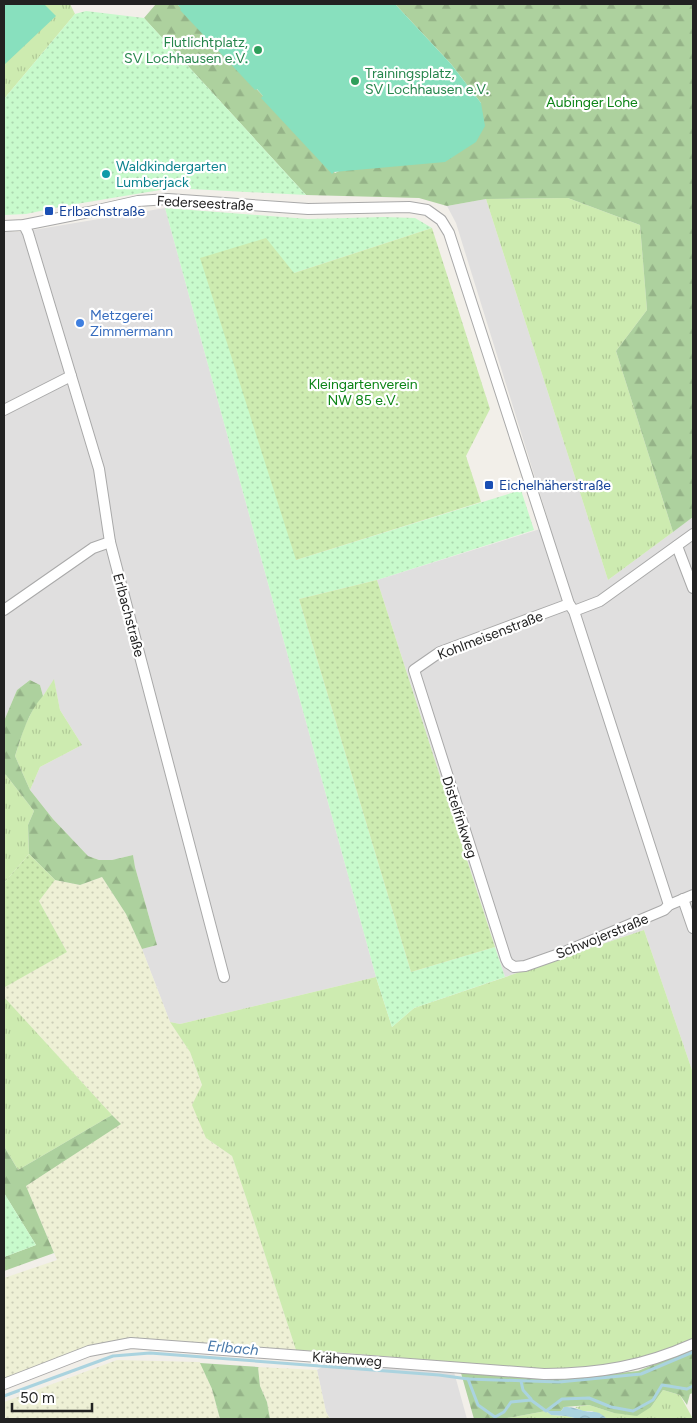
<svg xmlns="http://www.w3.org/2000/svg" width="697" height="1423" font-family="Figtree,sans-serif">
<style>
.residential{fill:#e0dfdf}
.farmland{fill:url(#farmland-dots)}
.grass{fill:url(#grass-tufts)}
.forest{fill:url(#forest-firs)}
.park{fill:url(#park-dots)}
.garden{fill:url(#garden-dots)}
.pitch{fill:#88e0be}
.water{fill:url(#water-waves)}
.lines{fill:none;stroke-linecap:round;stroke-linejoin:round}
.stream{stroke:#aad3df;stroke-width:3}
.street-casing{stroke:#a9a9a9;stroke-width:12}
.street{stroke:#fff;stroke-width:10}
.leisure-dot{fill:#2e9e5b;stroke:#fff;stroke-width:2}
.culture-dot{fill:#0f9aa8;stroke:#fff;stroke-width:2}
.transit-dot{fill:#1a4fb4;stroke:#fff;stroke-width:2}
.shop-dot{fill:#3f7fe0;stroke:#fff;stroke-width:2}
.labels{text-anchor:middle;stroke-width:4.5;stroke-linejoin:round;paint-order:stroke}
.leisure-label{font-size:14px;fill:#27864d;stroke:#fff;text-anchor:end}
.park-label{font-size:14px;fill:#0c8416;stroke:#fff}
.culture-label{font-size:14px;fill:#0d838f;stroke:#fff;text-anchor:start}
.street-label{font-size:14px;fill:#222;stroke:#fff}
.transit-label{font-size:14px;fill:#164399;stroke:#fff;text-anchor:start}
.shop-label{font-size:14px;fill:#366cbe;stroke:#fff;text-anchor:start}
.water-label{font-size:15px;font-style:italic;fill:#4a7aab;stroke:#fff}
</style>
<defs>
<pattern id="farmland-dots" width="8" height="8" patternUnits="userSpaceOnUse" patternTransform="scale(1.25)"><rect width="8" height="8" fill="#eef0d5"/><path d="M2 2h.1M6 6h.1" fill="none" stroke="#ccceb7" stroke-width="1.8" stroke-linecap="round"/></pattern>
<pattern id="grass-tufts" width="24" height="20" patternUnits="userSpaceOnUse" patternTransform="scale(1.25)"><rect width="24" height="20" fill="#cdebb0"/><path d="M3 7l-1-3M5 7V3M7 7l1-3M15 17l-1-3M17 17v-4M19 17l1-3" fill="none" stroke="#b0c997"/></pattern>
<pattern id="forest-firs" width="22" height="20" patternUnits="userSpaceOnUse" patternTransform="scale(1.25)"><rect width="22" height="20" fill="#add19e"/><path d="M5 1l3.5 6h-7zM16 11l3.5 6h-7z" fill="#95b388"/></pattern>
<pattern id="park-dots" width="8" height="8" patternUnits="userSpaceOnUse" patternTransform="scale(1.25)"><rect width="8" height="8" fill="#c8facc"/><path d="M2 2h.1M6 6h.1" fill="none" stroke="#acd6af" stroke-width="1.8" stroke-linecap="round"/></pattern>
<pattern id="garden-dots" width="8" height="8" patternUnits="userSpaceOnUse" patternTransform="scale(1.25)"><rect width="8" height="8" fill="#cdebb0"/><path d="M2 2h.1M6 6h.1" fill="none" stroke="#b0c997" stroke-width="1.8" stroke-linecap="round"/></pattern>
<pattern id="water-waves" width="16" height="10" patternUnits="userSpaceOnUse" patternTransform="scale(1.25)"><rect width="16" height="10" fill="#aad3df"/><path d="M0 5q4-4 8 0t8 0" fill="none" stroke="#92b5bf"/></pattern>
</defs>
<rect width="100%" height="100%" fill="#f2efe9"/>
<g class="residential">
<path d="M486,199l122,381 85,-63v556l-49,-143 -139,47 -128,-397 173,-54 -94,-303 -9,-17z"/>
<path d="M165,208l211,769 -196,47 -10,-2 -28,-73 15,-4 -22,-78 -2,-12 -21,5h-13l-11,-4 -35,-37 -23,-29 10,-23 42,-22 -22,-35 -6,-30 -11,16 -3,-11 -10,-5 -13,10 -13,31v-489h17z"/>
<path d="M329,1363l125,9 13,47h-137l-4,-7 -9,-42z"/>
</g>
<g class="farmland">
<path d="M102,877l24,37 16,35 28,73 20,30 12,34 4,52 26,18 22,65 42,129 -167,-11 -125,40v-101l53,-18 -31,-74 94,-62 -116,-127v-10l63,-35 -28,-51 16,-21 25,5z"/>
<path d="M117,1360l83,2 12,27 8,30h-216v-17z"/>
<path d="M258,1367l59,3 9,42 4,7h-60l-3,-17 -7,-16z"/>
</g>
<g class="grass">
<path d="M4,4h66l5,10 -71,85z"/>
<path d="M568,198l72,27 7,85 -31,41 57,181 -65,48 -122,-381z"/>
<path d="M54,679l6,31 22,35 -42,22 -10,23 -15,-34 9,-28 12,-25 7,-7z"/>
<path d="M4,774l2,1 28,36 -6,14 1,29 -25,29z"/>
<path d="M644,930l49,143v266l-20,9 -33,12 -35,7 -60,3 -211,-18 -38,-2 -42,-129 -22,-65 -26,-18 -14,-33 10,-20 -12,-33 -20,-30 10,2 196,-47 16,50 22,-19z"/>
<path d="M4,997l108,118 -94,55 -14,-24z"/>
<path d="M663,1390l17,5 13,24h-87v-1l-14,-7h-10l-7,-4 14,-2 25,8 37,-6z"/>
<path d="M546,1411l5,4 15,1 13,3h-77z"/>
</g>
<g class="forest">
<path d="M156,4h23l-1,1 157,168 146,-70 -30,-39 -56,-60h298v513l-20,15 -57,-181 31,-41 -7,-85 -72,-27 -82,1 -39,7 -28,-8 -113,-3 -162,-177z"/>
<path d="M30,680l10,5 3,11c-15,16 -21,39 -28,60l15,34 23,29 35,37 11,4h13l21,-5 2,12 22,78 -15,4 -16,-35 -24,-37 -22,8 -25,-5 -26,-26 -1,-29 6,-14 -28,-36 -2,-1v-53l13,-31z"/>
<path d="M112,1115l9,9 -95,62 28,67 -50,18v-14l32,-12 -32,-52v-47l14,24z"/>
<path d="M693,1348v45l-3,1 -3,11 -7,-10 -17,-5 -12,17 -14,9 -23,-3 -25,-8 -25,2 -3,4h-15l-44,8h-28l-13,-46 102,6 75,-8z"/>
<path d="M200,1363l58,4 2,19 7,16 3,17h-50l-8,-30z"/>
</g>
<g class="park">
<path d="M86,11l58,7 162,177 -134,-7 -108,18 -38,8 -22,1v-116l71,-85z"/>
<path d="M165,208l143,11 76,-2 31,1 17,10 -138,45 2,287 225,-70 13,40 -157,50 -78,19 112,373 84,-25 10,30 -91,31 -22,19 -16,-50z"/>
<path d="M4,1193l32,52 -32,12z"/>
</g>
<g class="garden">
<path d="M432,228l58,181 -24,47 15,46 -185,58 -96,-302 66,-20 28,35z"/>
<path d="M377,580l118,367 -84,25 -112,-373z"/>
<path d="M29,854l26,26 -16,21 28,51 -62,35 -1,-104z"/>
</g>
<g class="pitch">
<path d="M4,4h40l12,12 -52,49z"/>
<path d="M179,4h216l56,60 30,39 4,23 -9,16 -31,20 -111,10 -2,2 -71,-76 2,-2 -6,-7 -2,1 -75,-80 1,-1 -3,-4z"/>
</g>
<path class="water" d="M564,1407c9,0 10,1 17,3 10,4 15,-2 25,8v1h-27l-13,-3 -15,-1 -5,-4h15z"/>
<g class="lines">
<g class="stream">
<path d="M468,1379l91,3 82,-8 52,-22"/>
<path d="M521,1381l2,9 8,9"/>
<path d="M4,1396l109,-40 37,-3 289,22 29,4 10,26 17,12 9,-5 7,-10 20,-2 15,11 16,-12 27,-1 22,9 22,4 20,-11 9,-15 25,4 6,-3"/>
</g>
<g class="street-casing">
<g id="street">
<path d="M24,225l4,8 71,236 11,73 114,435"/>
<path d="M4,226l20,-1 65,-13 49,-11 30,-2 140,10 101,-2 18,3 14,10 8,13 120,371 5,7 95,294"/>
<path d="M4,410l67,-34"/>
<path d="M677,546l16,42"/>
<path d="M569,604l-129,48 -26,18 92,289 2,4 6,4 11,-1 37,-13 102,-43 5,-5 24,-10"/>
<path d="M4,610l89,-62 17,-6"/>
<path d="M574,611l26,-10 93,-67"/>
<path d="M683,899l10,29"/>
<path d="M4,1384l85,-33 42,-8 413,31c55,0 99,-8 149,-30"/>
</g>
</g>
<use href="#street" class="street"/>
</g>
<g class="leisure-dot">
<circle cx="258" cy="50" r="5"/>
<circle cx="355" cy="81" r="5"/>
</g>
<circle class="culture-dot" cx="106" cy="174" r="5"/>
<g class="transit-dot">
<rect x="44" y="206" width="10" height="10" rx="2.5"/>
<rect x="484" y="480" width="10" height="10" rx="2.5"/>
</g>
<circle class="shop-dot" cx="80" cy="323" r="5"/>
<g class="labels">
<g class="leisure-label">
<text x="248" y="47">Flutlichtplatz,<tspan x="248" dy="16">SV Lochhausen e.V.</tspan></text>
<text x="365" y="78" text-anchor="start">Trainingsplatz,<tspan x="365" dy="16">SV Lochhausen e.V.</tspan></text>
</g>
<g class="park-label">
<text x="592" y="107">Aubinger Lohe</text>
<text x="363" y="389">Kleingartenverein<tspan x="363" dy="16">NW 85 e.V.</tspan></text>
</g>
<g class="culture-label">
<text x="116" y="171">Waldkindergarten<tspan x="116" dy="16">Lumberjack</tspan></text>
</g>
<g class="street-label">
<text transform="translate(205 203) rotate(3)" y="5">Federseestraße</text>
<text transform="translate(129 615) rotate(75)" y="5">Erlbachstraße</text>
<text transform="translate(490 635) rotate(-21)" y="5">Kohlmeisenstraße</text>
<text transform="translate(460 817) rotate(72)" y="5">Distelfinkweg</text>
<text transform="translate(602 936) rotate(-22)" y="5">Schwojerstraße</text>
<text transform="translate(347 1359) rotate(4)" y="5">Krähenweg</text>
</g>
<g class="transit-label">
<text x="59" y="216">Erlbachstraße</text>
<text x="499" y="490">Eichelhäherstraße</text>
</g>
<g class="shop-label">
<text x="90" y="320">Metzgerei<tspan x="90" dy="16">Zimmermann</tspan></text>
</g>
<g class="water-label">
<text transform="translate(233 1348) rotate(5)" y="5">Erlbach</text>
</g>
</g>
<rect width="697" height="1423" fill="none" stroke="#222222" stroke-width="10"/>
<path d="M12 1403v8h80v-8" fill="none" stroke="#222222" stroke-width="2.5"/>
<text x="20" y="1403" font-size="15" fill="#222222" stroke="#ffffff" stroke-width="4" paint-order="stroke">50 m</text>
</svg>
